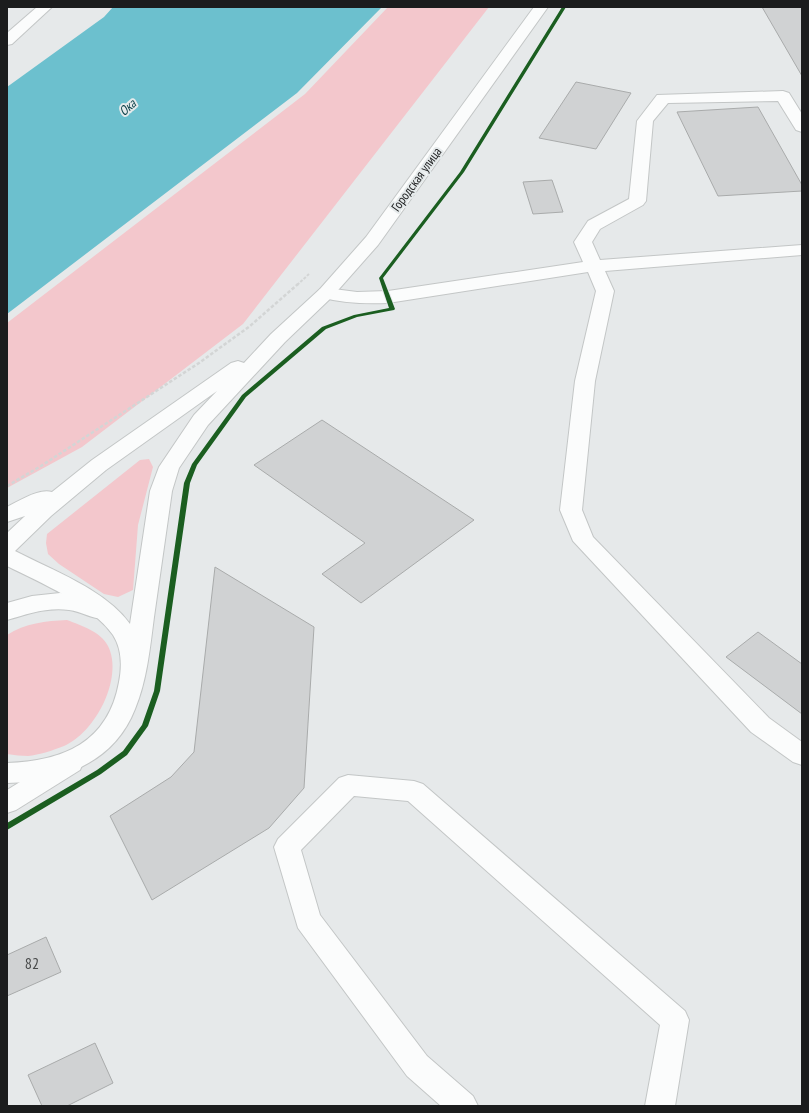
<svg xmlns="http://www.w3.org/2000/svg" width="809" height="1113" font-family="'PT Sans Narrow',sans-serif">
<style>
.green{fill:#f3c7cc}
.water{fill:#6cc0ce}
.building{fill:#d0d2d3;stroke:#a9abab}
.lines{fill:none;stroke-linecap:round;stroke-linejoin:round}
.minor-casing{stroke:#c3c6c6;stroke-width:2}
.major-casing{stroke:#c3c6c6;stroke-width:2}
.highway-casing{stroke:#c3c6c6;stroke-width:2}
.path-far1{stroke:#d3d5d5;stroke-width:2;stroke-dasharray:3 1.5;stroke-linecap:butt}
.path{stroke:#d3d5d5;stroke-width:2.5;stroke-dasharray:3.5 2;stroke-linecap:butt}
.minor{fill:#fbfcfc;fill-rule:evenodd}
.major{fill:#fbfcfc;fill-rule:evenodd}
.highway{fill:#fbfcfc;fill-rule:evenodd}
.cycleway-casing{stroke:#e5eaeb;stroke-width:2}
.cycleway{fill:#1b5e20;fill-rule:evenodd}
.labels{text-anchor:middle;stroke-width:4;stroke-linejoin:round;paint-order:stroke}
.far-water-label{font-size:13px;font-style:italic;fill:#033b43;stroke:#e5eaeb}
.far-street-label{font-size:13px;fill:#1b1c1d;stroke:#e5eaeb}
.near-number-label{font-size:16px;fill:#484a4a}
</style>
<rect width="100%" height="100%" fill="#e6e9ea"/>
<g class="green">
<path d="M388,7h101l-246,317 -161,123 -75,41v-165l298,-229z"/>
<path d="M149,459l4,8 -15,58 -5,65 -15,7 -14,-3 -45,-30 -11,-10 -2,-11 1,-9 93,-74z"/>
<path d="M67,620c15,6 33,11 41,26 16,32 -13,87 -44,100 -10,4 -25,9 -36,10 -6,0 -14,-1 -21,-2v-119c18,-12 39,-14 60,-15z"/>
</g>
<path class="water" d="M113,7h269l-85,86 -290,221v-227l97,-70z"/>
<g class="building">
<path d="M762,7h40v69z"/>
<path d="M576,82l55,11 -35,56 -57,-11z"/>
<path d="M758,107l44,78v6l-84,5 -41,-84z"/>
<path d="M552,180l11,32 -30,2 -10,-32z"/>
<path d="M322,420l152,100 -113,83 -39,-29 43,-31 -111,-78z"/>
<path d="M215,567l99,60 -10,161 -35,40 -117,72 -42,-84 61,-39 23,-25z"/>
<path d="M758,632l44,32v50l-76,-57z"/>
<path d="M46,937l15,35 -54,24v-41z"/>
<path d="M95,1043l18,40 -46,23h-25l-14,-31z"/>
</g>
<g class="lines">
<g class="minor-casing">
<g id="minor">
<path d="M37,7h15l-40,37 -5,1v-12z"/>
<path d="M783,91l6,2 13,21v18l-6,-2 -18,-29 -110,2 -15,18 -7,80 -3,4 -43,24 -8,13 8,18 202,-15v10l-197,16 9,20 -19,90 -13,129 11,27 176,181 33,24v23l-9,-3 -42,-30 -178,-191 -13,-31 15,-129 21,-90 -8,-19 -200,31c-23,1 -46,0 -68,-6l-3,-4 3,-4 6,-1 31,4 31,-1 195,-29 -9,-20 14,-21 41,-22 8,-78 20,-26z"/>
<path d="M348,775l66,6 9,3 262,227 4,9 -14,86h-30l15,-81 -252,-224 -54,-5 -53,54 19,65 107,141 46,40 5,10h-37l-34,-30 -109,-148 -24,-81 4,-8 61,-61z"/>
</g>
</g>
<g class="major-casing">
<g id="major">
<path d="M60,593c14,1 47,6 54,19l-3,6c-15,4 -27,-6 -42,-8 -22,-3 -41,4 -62,10v-17l25,-7z"/>
<path d="M71,753l9,3 3,7 -3,7 -64,40 -9,3v-23l55,-34z"/>
</g>
</g>
<g class="highway-casing">
<path id="highway" d="M534,7h14l-170,238 -46,52 -47,45 -77,83 -29,43 -7,23c-6,42 -12,84 -18,126 -4,31 -7,63 -19,92 -21,54 -74,73 -128,74v-20c56,-2 101,-20 112,-81 3,-15 3,-33 -6,-47 -22,-31 -72,-52 -106,-69v-33l18,-17 -18,6v-15c12,-6 32,-19 45,-15l40,-32 139,-97 7,-2 6,2 27,-29 49,-45 46,-52zM217,391l-23,24 -35,52 -9,24 -20,133c-24,-34 -78,-54 -115,-73l36,-35 55,-46z"/>
</g>
<g class="path-far1">
<path d="M384,274l78,-102 58,-94"/>
<path d="M297,285l12,-11"/>
</g>
<g class="path">
<path d="M325,328l23,-9"/>
<path d="M7,486l34,-20 158,-103 51,-37 48,-42"/>
</g>
<use href="#minor" class="minor"/>
<use href="#major" class="major"/>
<use href="#highway" class="highway"/>
<g class="cycleway-casing">
<path id="cycleway" d="M562,7h4l-102,165 -81,106 12,31 -1,1 -37,7 -31,12 -80,68 -49,68 -7,18 -30,208 -12,35 -21,29 -26,19 -94,56v-7l90,-53 26,-19 19,-26 12,-34 30,-208 8,-19 50,-69 80,-68 32,-12 35,-7 -10,-30 81,-106z"/>
</g>
<use href="#cycleway" class="cycleway"/>
</g>
<g class="labels">
<g class="far-water-label">
<text transform="translate(127 107) rotate(-42)" y="5">Ока</text>
</g>
<g class="far-street-label">
<text transform="translate(416 179) rotate(-54)" y="5">Городская улица</text>
</g>
<g class="near-number-label">
<text x="32" y="969">82</text>
</g>
</g>
<rect width="809" height="1113" fill="none" stroke="#1b1c1d" stroke-width="16"/>
</svg>
